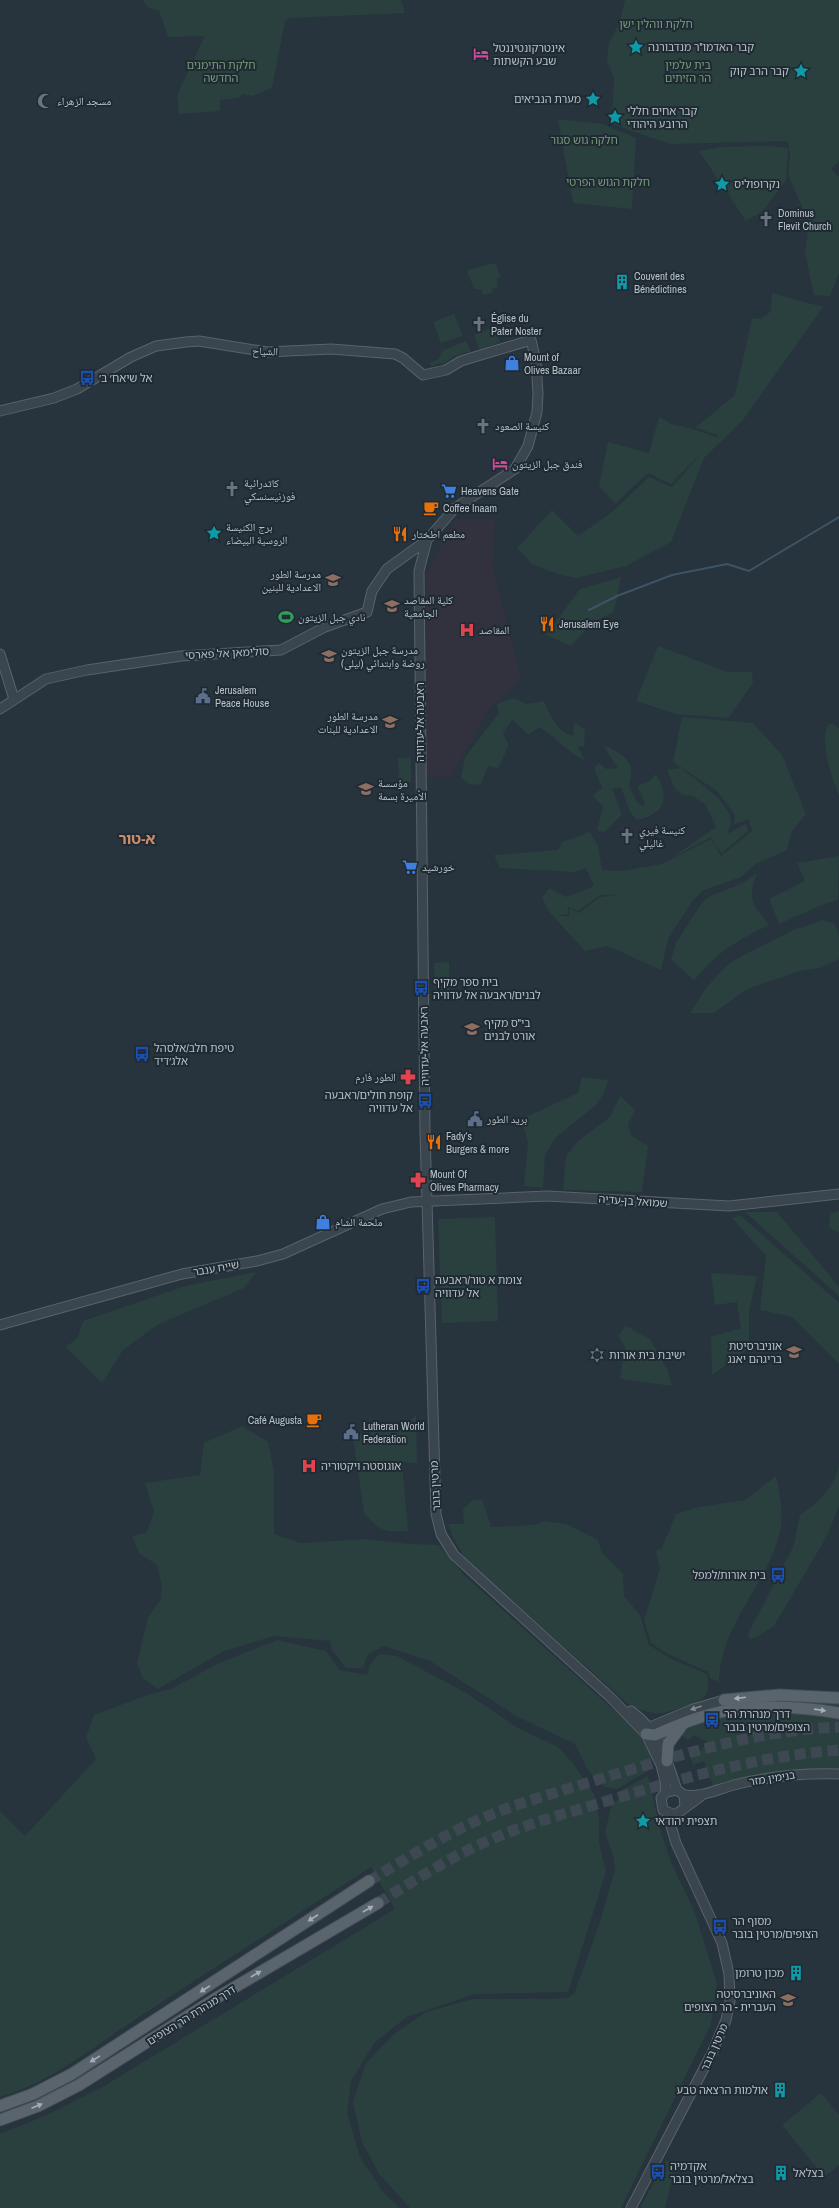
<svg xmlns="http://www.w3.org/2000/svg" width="839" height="2208" font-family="'Archivo Narrow','Noto Naskh Arabic','Noto Sans Hebrew',sans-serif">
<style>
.medical{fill:#32323f}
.green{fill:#2a403f;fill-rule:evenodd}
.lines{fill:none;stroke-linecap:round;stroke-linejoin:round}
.stream{stroke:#3e5364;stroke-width:2}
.major-tunnel{stroke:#3d4852;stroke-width:11;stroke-dasharray:11 5.5;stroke-linecap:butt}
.minor-casing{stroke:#58636b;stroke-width:11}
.major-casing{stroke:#444e56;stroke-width:13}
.minor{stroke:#3a454d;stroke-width:9}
.major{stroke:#59646d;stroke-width:11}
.oneway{fill:#a4aeb6}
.oneway2{fill:#7f8991}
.labels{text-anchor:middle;stroke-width:4;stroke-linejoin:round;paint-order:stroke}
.park-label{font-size:11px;fill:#779c7b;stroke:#1f2a32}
.poi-label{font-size:11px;fill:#b7c0c8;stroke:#1f2a32;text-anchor:start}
.street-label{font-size:11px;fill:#b7c0c8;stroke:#1f2a32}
.district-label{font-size:15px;font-weight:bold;fill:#cd8b6d;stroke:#1f2a32}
</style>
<rect width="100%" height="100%" fill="#27333d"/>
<path class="medical" d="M456,519h39l-2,49 29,112 -33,29 -38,68 -26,1 1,-205z"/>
<g class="green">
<path d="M143,0h258l4,13 -115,5 -5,3 -13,67 -20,8 -10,-2 -3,4 -19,2v11l-41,3 -2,-19 28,-59 -37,1 -9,-26 -12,-4z"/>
<path d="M625,0h214v161l-8,8 8,8v96l-9,23 -16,-1 -9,-42 4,-31 -21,-47 2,-20 -2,-14 -118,3 -58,-20 2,-47 -7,-15 2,-19 11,-22z"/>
<path d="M558,119l45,5 33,14 -4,71 -59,-6z"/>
<path d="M769,146l19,2 -2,32 -23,31 -17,10 -47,-70 20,-4z"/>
<path d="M495,263l6,14 -5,2 2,8 -6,2 1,3 -9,3 -3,-6h-6l-8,-16 1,-3z"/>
<path d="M772,293l51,14 -80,113 -39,38 -33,84 -45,24 -50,12 -19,-4 -25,-10 -15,-16 35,-38 26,26 34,-24 37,-35 23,10 33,-38 -34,35 -23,-11 -33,31 -16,-18 9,-44 41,11 10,-36 12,7 22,5 23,8 2,-2 -23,-7 40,-33 17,-77 9,1 10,-8z"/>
<path d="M454,314l9,22 -22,7 -8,-21z"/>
<path d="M494,327l6,15 -20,8 -6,-15z"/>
<path d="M466,341l5,10 -17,5 -11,8 -3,-1 -8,3 -3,-3 10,-4 3,-8z"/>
<path d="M621,577l-7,35 -21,10 -22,24 -25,-11 34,-46z"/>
<path d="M658,646l70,26h24l1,11 -25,35 -52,-4 -40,-13z"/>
<path d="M513,698l14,6 17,-3c6,15 13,31 29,35l1,-14 11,8 -1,16 -6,1 7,14c-18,-9 -29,-24 -46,-34l-10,8 -17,-15 -9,14 6,11 -11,23 -10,-2 -7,18 -10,1 -10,-7 4,-21 34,-44 -2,-9z"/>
<path d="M682,717l71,6 29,32 24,59 -14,17 -5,19 -31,14 -15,13 -37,13 -11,10 -25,39 -7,31 -53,-24 -23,5 -35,-38 -8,-15 7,-10 17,9 28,-11 -8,-18 -11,4 -75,-4 -6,-13 64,-5 4,-8 28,-10 8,14 4,24 19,1 41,-7 49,-25 10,17 31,-25 -3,-12 -16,6 2,-10 -17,-23 -45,-30zM618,888l-2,7 -16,2 -21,16 -10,-5v8h-12l11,-2v-7l10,4 22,-16 16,-1z"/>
<path d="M829,724h4l6,5v66c-7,-17 -21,-55 -10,-71z"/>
<path d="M603,745c21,10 34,16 26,41l7,15 7,6 2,-3 -8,-18 11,-4 8,-8c15,23 8,41 -19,46l-7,-8 -9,-25 -9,2 10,25 -17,18 -8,-1 6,-25 -10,-10 9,-8 -8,-20 4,-5 9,6 11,-1z"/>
<path d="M398,758h13v24h-12z"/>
<path d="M681,768c13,11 50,34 50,54 0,3 -3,8 -4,12l19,-10 2,7 -26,22 -6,-6 -5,-10 -41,22 46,-32 -11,-23 -13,-8 -10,-1 -8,-8 -7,-17z"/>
<path d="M839,856l-1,44 -14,4 -45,20 -10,-25 36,-18 -8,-18z"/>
<path d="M757,873c-10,28 -5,29 12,52 -31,15 -54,28 -75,56l-23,-22 5,-16 25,-39 9,-8 31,-12z"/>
<path d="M823,920l12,4 4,12v23l-19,9 -20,3 -53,18 -33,24h-24l16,-25 23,-25 62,-32z"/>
<path d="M449,962l1,31 -15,1 -1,-31z"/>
<path d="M582,1077l26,3 -4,13 -7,11 -42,34 -10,18 -2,32 -19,-2 4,-43 -7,-24 57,-26z"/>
<path d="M620,1096l15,14 -7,15 4,11 16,10 -6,46 -79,-2 3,-34 12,-15 32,-24z"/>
<path d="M839,1211v21l-10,-4 1,-15z"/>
<path d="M745,1212h32l62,75v9z"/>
<path d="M740,1215l99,88v61l-47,-47 -32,-7 6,-54 -34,-38z"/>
<path d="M495,1217l3,104 -56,2 -4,-104z"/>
<path d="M256,1272l-12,16 -87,37 -34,25 -21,33 -36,-36 12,-10 5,-16 102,-35z"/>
<path d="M711,1273l46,3 -8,36v36l-37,27 -1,-38 30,-9 -4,-26 -22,3z"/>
<path d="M626,1326l24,13 18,32 4,15 -52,-7 5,-32 -7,-11z"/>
<path d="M416,1415l1,48 -15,-1 6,69c-23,2 -28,0 -44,-18l-12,-82 16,5 9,-12 24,6z"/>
<path d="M242,1426l26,16 6,29v63l26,9 67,-4 42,5 29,1 27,31 161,145 14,14 11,22 -3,14 -31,18 -12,-2 -18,-18 -12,-25 -57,-27 -88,-56 -46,-15 -16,8 -5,14h-17l-14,-18 -2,-9 -56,-5 -50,15 -66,38 -15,-11 -6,-15 11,-46 13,-18 1,-13 -5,-21 -17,-11 -8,-17 15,-5 7,-20 -9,-29 55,-8 4,-32z"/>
<path d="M839,1464v42l-12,30 -53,90 -17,11 -7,2 -2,-5 46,-89 6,-30c18,-11 36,-30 39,-51z"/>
<path d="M776,1476c4,18 8,37 4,55 -12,54 -60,93 -61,151l-9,-4 -2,-6 -42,-19 -15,-10 -7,-23 16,-51 -4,-18 6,-3 14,-34 23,-7 46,-7z"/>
<path d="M482,1499l9,28 42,-2 11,-4 23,3 31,16 4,13 21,21 1,22 16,19 9,30 20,13 38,16c6,25 -8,28 -28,34 -6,2 -12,5 -18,5 -12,1 -23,-4 -33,-9l-163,-146 -12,-20 -5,-14h16l-1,-15 10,-9z"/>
<path d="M277,1640l49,11 14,19 27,5 4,-12 8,-9 18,2 71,38 50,34 40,19 14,15 22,32 5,26v23l7,29 -38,120 -93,2 -68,23 -32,25 -24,39 -4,32 13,44 24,36 16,15h-400v-74l47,-19 57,-29 291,-177 -24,-42c-78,50 -155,100 -232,150 -46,30 -85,64 -139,80v-286l25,25 71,-77 -10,-22 8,-22 56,-21 21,-5 48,-26z"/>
<path d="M777,1698l62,3v8l-109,-7z"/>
<path d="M769,1712l70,4v55l-112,12 -14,3 -9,-25 -11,4 -6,-17 5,-1 8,4 8,-9 -14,-7 -6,5 -8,-6c26,-19 58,-20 89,-22z"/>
<path d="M648,1776l13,57 10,29 24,51 22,71 -6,40 -90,184h-211l-31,-34 -17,-32 -9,-40 13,-39 28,-29 32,-22 46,-13h77l17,-1 8,-4 27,-75 14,-49 -2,-15 -8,-23 7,-29 10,-5 -2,-7z"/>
<path d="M821,2093l18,22v50l-15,12 -42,-52z"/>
<path d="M667,2159l6,16 -8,33h-25z"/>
</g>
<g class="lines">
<path class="stream" d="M589,610l28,-14 55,-21 55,-11 22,7 90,-54"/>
<g class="major-tunnel">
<path d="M369,1881c37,-22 74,-46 114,-63 39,-17 80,-27 120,-40 77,-23 155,-48 236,-51"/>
<path d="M378,1903c37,-23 74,-47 114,-64 37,-16 76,-26 115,-38 76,-23 152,-45 232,-51"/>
</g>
<g class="minor-casing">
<g id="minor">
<path d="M0,411l54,-13 23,-9 54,-32 25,-11 30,-4 13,-1 68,11 64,-3 64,5 8,4 20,17 23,-5 15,-9 70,-21 5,21 2,33 -1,18 -9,34 -13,23 -60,39 -28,32 -8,31 6,561 11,382 5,20 13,21 156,142 36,37 15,31 4,16 1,11"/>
<path d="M0,654l14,45"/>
<path d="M0,709l46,-30 41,-9 94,-14 100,-6 44,-23 42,-15 5,-21 15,-22 40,-29"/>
<path d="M0,1325l182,-51 75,-13 26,-7 99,-45 29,-7 136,-6 182,10 110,-12"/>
<path d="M631,1711c31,23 34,45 46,79"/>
<path d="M647,1732l3,-5 43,-18 31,-9"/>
<path d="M684,1795c18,3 36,-7 54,-11 33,-8 67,-11 101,-10"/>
<path d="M685,1807l-1,-12 -7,-5 -11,2 -5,6 2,12 12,5 26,-19"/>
<path d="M631,2208l81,-155 14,-33 4,-19 -1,-27 -7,-31 -46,-100 -9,-30"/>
</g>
</g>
<g class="major-casing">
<g id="major">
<path d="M724,1700l55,-5 60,3"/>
<path d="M646,1734l9,1c23,-10 46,-20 70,-24 38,-7 77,-4 114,2"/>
<path d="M667,1761l1,-17 14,-19"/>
<path d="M0,2106l33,-12 39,-20 297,-193"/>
<path d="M0,2120l38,-14 41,-21 139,-88 160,-94"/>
</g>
</g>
<use href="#minor" class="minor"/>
<use href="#major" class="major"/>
</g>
<defs><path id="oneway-solid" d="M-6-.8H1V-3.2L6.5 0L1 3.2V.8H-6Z"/></defs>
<g class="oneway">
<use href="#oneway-solid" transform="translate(740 1698) rotate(173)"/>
<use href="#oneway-solid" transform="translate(820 1710) rotate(8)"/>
<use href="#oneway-solid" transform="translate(368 1909) rotate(-30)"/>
<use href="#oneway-solid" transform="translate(313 1918) rotate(147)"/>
<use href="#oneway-solid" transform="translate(256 1974) rotate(-30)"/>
<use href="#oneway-solid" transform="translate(205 1989) rotate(147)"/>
<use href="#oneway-solid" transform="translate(95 2059) rotate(148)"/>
<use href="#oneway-solid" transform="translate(37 2106) rotate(-23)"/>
</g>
<use class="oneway2" href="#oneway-solid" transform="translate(696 1708) rotate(161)"/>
<defs>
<g id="sight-bare" transform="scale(1.2)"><path d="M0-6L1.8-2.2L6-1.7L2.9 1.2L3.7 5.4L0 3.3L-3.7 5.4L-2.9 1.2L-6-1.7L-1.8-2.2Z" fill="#0f9aa8" stroke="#1f2a32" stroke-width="2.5" paint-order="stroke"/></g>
<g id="hotel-bare" transform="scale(1.2)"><path d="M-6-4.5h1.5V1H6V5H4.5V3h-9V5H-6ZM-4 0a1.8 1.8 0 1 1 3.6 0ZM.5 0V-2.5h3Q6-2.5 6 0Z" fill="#d1479c" stroke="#1f2a32" stroke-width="2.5" paint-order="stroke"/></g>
<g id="mosque-bare" transform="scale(1.2)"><path d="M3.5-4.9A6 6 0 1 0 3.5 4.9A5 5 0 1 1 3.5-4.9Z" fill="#6b7280" stroke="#1f2a32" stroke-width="2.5" paint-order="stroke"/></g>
<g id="church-bare" transform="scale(1.2)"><path d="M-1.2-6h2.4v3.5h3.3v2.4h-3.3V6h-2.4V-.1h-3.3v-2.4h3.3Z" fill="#6b7280" stroke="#1f2a32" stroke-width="2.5" paint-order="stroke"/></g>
<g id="building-bare" transform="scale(1.2)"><path d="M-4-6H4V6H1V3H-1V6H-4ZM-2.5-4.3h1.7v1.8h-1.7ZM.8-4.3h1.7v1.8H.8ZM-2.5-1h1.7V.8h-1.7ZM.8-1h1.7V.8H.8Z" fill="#0f9aa8" stroke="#1f2a32" stroke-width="2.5" paint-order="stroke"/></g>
<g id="shop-bare" transform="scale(1.2)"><path d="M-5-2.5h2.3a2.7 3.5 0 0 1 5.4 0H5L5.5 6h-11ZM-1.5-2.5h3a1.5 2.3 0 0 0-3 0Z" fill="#3f7fe0" stroke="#1f2a32" stroke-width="2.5" paint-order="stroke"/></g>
<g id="bus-bare" transform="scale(1.2)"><path d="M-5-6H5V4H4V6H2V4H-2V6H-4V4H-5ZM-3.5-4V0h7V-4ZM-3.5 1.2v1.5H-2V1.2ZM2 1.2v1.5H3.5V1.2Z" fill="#1a4fb4" stroke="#1f2a32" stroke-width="2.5" paint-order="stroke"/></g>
<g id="supermarket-bare" transform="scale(1.2)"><path d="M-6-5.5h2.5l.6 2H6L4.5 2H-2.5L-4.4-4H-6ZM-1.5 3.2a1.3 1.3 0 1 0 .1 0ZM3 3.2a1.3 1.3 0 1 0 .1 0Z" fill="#3f7fe0" stroke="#1f2a32" stroke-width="2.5" paint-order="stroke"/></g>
<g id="cafe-bare" transform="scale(1.2)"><path d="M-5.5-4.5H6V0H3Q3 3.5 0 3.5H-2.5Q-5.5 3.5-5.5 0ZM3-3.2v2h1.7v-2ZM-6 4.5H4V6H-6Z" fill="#e8710a" stroke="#1f2a32" stroke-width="2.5" paint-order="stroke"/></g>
<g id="restaurant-bare" transform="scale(1.2)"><path d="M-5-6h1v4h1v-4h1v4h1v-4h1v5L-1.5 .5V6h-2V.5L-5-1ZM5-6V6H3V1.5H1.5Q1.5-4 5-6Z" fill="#e8710a" stroke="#1f2a32" stroke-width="2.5" paint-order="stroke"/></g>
<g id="school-bare" transform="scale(1.2)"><path d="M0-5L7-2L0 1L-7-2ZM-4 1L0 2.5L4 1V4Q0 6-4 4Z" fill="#8d6e63" stroke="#1f2a32" stroke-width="2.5" paint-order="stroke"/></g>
<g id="university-bare" transform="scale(1.2)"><path d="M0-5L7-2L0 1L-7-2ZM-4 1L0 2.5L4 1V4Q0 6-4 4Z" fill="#8d6e63" stroke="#1f2a32" stroke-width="2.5" paint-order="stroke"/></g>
<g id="stadium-bare" transform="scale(1.2)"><path d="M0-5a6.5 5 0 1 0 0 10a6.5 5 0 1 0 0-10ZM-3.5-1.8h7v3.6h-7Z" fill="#2e9e5b" stroke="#1f2a32" stroke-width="2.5" paint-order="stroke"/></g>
<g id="hospital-bare" transform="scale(1.2)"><path d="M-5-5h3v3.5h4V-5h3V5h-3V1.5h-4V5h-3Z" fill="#e0444e" stroke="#1f2a32" stroke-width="2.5" paint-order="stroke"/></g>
<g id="civic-bare" transform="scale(1.2)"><path d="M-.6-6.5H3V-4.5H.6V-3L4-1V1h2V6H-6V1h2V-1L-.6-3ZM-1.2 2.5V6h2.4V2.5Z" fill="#5c6f8a" stroke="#1f2a32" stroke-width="2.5" paint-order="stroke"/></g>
<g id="pharmacy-bare" transform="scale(1.2)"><path d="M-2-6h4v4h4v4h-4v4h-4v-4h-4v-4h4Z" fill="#e0444e" stroke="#1f2a32" stroke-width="2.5" paint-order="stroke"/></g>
<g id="synagogue-bare" transform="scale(1.2)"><path d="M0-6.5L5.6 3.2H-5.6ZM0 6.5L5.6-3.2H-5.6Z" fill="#6b7280" stroke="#1f2a32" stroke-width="2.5" paint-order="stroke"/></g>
</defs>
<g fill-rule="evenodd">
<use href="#sight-bare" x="636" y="47"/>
<use href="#hotel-bare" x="481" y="54"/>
<use href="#sight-bare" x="801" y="71"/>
<use href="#sight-bare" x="593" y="99"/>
<use href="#mosque-bare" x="45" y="101"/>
<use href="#sight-bare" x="615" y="117"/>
<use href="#sight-bare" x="722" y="184"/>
<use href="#church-bare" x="766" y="219"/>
<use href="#building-bare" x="622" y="282"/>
<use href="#church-bare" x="479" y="324"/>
<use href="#shop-bare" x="512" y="363"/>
<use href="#bus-bare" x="87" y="378"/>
<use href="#church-bare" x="483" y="426"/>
<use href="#hotel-bare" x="500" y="464"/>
<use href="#church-bare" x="232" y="489"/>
<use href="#supermarket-bare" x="449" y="491"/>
<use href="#cafe-bare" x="431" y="508"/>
<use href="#sight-bare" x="214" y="533"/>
<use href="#restaurant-bare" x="400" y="534"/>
<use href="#school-bare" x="333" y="580"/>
<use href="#university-bare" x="392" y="606"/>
<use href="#stadium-bare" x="286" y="617"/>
<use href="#restaurant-bare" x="547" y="624"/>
<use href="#hospital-bare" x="467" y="630"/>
<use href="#school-bare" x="329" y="656"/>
<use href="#civic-bare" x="203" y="696"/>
<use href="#school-bare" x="390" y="722"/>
<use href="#university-bare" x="366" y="789"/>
<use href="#church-bare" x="627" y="836"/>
<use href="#supermarket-bare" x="410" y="867"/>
<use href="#bus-bare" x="421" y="988"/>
<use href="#school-bare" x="472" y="1029"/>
<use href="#bus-bare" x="142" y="1054"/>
<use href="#pharmacy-bare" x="408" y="1077"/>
<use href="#bus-bare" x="425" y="1101"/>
<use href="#civic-bare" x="475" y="1119"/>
<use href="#restaurant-bare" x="434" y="1142"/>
<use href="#pharmacy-bare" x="418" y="1180"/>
<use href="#shop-bare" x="323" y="1222"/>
<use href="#bus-bare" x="423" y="1286"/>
<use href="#university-bare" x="794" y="1352"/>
<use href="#synagogue-bare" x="597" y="1355"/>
<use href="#cafe-bare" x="314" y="1420"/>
<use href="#civic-bare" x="351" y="1432"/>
<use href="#hospital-bare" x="309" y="1466"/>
<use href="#bus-bare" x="778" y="1575"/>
<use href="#bus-bare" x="712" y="1720"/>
<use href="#sight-bare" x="643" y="1821"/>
<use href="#bus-bare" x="720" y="1927"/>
<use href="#building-bare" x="796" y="1973"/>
<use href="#university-bare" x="788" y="2000"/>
<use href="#building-bare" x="780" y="2090"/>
<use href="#bus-bare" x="658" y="2172"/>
<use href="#building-bare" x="781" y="2173"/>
</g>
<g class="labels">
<g class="park-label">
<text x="656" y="28">חלקת ווהלין ישן</text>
<text x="221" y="69">חלקת התימנים<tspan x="221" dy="13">החדשה</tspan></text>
<text x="688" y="69">בית עלמין<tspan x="688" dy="13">הר הזיתים</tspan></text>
<text x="584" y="144">חלקה גוש סגור</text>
<text x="608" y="186">חלקת הגוש הפרטי</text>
</g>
<g class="poi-label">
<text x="648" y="51">קבר האדמו"ר מנדבורנה</text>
<text x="493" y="52">אינטרקונטיננטל<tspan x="493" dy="13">שבע הקשתות</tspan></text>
<text x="789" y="75" text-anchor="end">קבר הרב קוק</text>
<text x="581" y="103" text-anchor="end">מערת הנביאים</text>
<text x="57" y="105">مسجد الزهراء</text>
<text x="627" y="115">קבר אחים חללי<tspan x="627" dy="13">הרובע היהודי</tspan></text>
<text x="734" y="188">נקרופוליס</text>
<text x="778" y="217">Dominus<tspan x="778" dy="13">Flevit Church</tspan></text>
<text x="634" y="280">Couvent des<tspan x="634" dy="13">Bénédictines</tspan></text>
<text x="491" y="322">Église du<tspan x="491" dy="13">Pater Noster</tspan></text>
<text x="524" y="361">Mount of<tspan x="524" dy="13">Olives Bazaar</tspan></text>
<text x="99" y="382">אל שיאח׳ ב׳</text>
<text x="495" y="430">كنيسة الصعود</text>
<text x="512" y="468">فندق جبل الزيتون</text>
<text x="244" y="487">كاتدرائية<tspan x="244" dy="13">فوزنيسنسكي</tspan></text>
<text x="461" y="495">Heavens Gate</text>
<text x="443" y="512">Coffee Inaam</text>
<text x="226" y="531">برج الكنيسة<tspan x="226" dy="13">الروسية البيضاء</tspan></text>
<text x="412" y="538">مطعم اطختار</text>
<text x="321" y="578" text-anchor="end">مدرسة الطور<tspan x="321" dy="13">الاعدادية للبنين</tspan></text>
<text x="404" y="604">كلية المقاصد<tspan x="404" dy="13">الجامعية</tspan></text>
<text x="298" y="621">نادي جبل الزيتون</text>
<text x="559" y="628">Jerusalem Eye</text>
<text x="479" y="634">المقاصد</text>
<text x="341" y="654">مدرسة جبل الزيتون<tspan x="341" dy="13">(ليلى) روضة وابتدائي</tspan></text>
<text x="215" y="694">Jerusalem<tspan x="215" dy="13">Peace House</tspan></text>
<text x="378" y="720" text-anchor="end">مدرسة الطور<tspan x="378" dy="13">الاعدادية للبنات</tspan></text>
<text x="378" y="787">مؤسسة<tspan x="378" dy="13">الأميرة بسمة</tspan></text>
<text x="639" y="834">كنيسة فيري<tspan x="639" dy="13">غاليلي</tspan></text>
<text x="422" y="871">خورشيد</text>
<text x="433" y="986">בית ספר מקיף<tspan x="433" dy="13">לבנים/ראבעה אל עדוויה</tspan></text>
<text x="484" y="1027">בי"ס מקיף<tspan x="484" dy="13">אורט לבנים</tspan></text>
<text x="154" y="1052">טיפת חלב/אלסהל<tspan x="154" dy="13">אלג׳דיד</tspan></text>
<text x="396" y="1081" text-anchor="end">الطور فارم</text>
<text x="413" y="1099" text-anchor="end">קופת חולים/ראבעה<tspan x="413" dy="13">אל עדוויה</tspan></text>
<text x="487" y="1123">بريد الطور</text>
<text x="446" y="1140">Fady‘s<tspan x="446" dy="13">Burgers &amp; more</tspan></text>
<text x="430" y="1178">Mount Of<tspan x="430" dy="13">Olives Pharmacy</tspan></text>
<text x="335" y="1226">ملحمة الشام</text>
<text x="435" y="1284">צומת א טור/ראבעה<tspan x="435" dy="13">אל עדוויה</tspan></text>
<text x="782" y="1350" text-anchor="end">אוניברסיטת<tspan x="782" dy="13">בריגהם יאנג</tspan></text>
<text x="609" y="1359">ישיבת בית אורות</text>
<text x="302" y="1424" text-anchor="end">Café Augusta</text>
<text x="363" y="1430">Lutheran World<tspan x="363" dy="13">Federation</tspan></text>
<text x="321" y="1470">אוגוסטה ויקטוריה</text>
<text x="766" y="1579" text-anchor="end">בית אורות/למפל</text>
<text x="724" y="1718">דרך מנהרת הר<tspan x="724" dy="13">הצופים/מרטין בובר</tspan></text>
<text x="655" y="1825">תצפית יהודאי</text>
<text x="732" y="1925">מסוף הר<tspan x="732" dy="13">הצופים/מרטין בובר</tspan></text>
<text x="784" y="1977" text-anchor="end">מכון טרומן</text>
<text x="776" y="1998" text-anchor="end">האוניברסיטה<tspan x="776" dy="13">העברית - הר הצופים</tspan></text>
<text x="768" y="2094" text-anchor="end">אולמות הרצאה טבע</text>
<text x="670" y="2170">אקדמיה<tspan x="670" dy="13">בצלאל/מרטין בובר</tspan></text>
<text x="793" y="2177">בצלאל</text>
</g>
<g class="street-label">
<text transform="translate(265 351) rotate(2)" y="4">الشياح</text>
<text transform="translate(227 653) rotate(-3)" y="4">סולימאן אל פארסי</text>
<text transform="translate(420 722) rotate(-90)" y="4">ראבעה אל-עדוויה</text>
<text transform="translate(424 1046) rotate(-91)" y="4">ראבעה אל-עדוויה</text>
<text transform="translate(633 1201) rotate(4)" y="4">שמואל בן-עדיה</text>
<text transform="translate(216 1268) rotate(-10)" y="4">שייח ענבר</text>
<text transform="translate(435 1486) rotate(-93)" y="4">מרטין בובר</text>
<text transform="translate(772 1778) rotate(-9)" y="4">בנימין מזר</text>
<text transform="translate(191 2015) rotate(-32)" y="4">דרך מנהרת הר הצופים</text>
<text transform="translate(714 2047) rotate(-66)" y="4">מרטין בובר</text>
</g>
<g class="district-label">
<text x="137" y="844">א-טור</text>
</g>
</g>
</svg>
